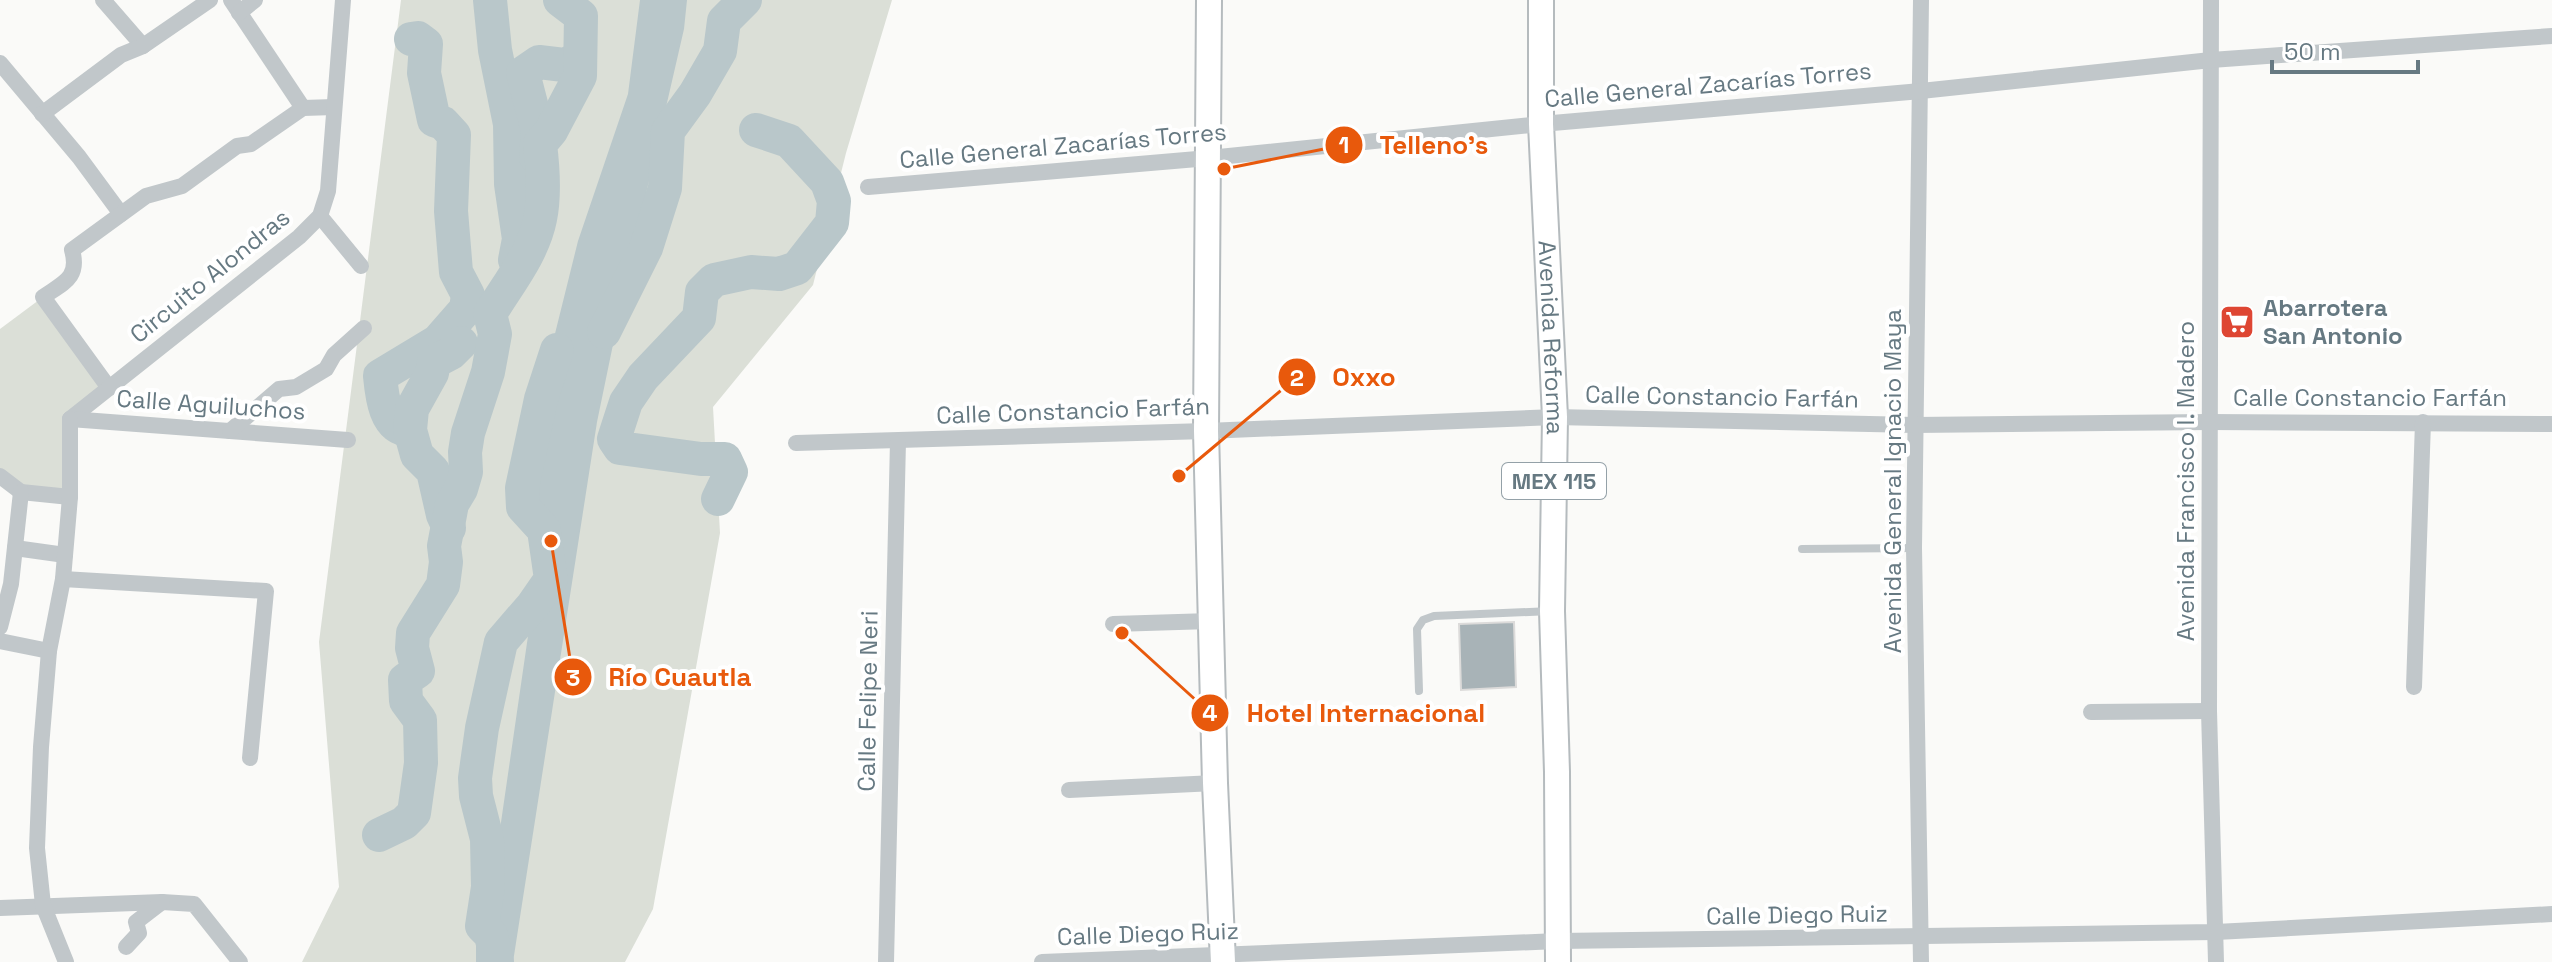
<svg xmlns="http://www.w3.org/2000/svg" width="2552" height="962" font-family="'Space Grotesk',sans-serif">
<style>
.green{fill:#dbdfd7}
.water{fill:#b9c7ca}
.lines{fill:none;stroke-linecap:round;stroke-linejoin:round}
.river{stroke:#b9c7ca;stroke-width:34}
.building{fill:#a8b3b7;stroke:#dcdbda;stroke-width:2}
.primary-casing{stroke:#b5bbbe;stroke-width:28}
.lane{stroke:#c1c7ca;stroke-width:8}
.street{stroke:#c1c7ca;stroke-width:16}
.primary{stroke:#fff;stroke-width:24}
.labels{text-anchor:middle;stroke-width:8;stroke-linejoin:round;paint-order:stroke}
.shield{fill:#fff;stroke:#94a1a8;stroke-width:2}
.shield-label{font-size:22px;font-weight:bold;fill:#667982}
.street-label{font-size:24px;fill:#667982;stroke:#fff}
.poi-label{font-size:24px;font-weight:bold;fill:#667982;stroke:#fff;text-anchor:start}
.leader{fill:none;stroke:#e8590c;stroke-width:3}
.callout-dot{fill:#e8590c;stroke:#fff;stroke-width:3}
.mark-label{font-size:24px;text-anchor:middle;font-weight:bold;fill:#fff}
.callout-label{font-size:26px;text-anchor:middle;font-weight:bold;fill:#e8590c;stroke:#fff;stroke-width:8;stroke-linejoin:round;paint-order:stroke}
</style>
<rect width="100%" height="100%" fill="#fafaf8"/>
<g class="green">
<path d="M401,0h491l-46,153 -33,132 -100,122 7,126 -67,376 -28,53h-323l37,-75 -20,-245z"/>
<path d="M43,297l66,91 -39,31v78l-49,-5 -21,-16v-147z"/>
</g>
<path class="water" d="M640,0h47l-3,29 -56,243 -31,150 -84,540h-37v-15l22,-104 40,-276 -2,-56 8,-133 34,-137 50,-147z"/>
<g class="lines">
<g class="river">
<path d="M490,0l5,50 15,74 1,60 8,55 -4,21"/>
<path d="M536,157l2,-26 -15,-58 16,-11 25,3 16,-7"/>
<path d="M604,332l42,-84 19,-60 3,-57 27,-37 25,-43 4,-30 21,-21"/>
<path d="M410,430c-25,-1 -28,-33 -30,-54l58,-35 28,-32 2,-14 -12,-23 -5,-61 3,-76 -11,-12 -9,-3 -10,-47 2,-29 -8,-6 -7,1"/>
<path d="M718,499l13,-27 -6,-13h-24l-81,-11 -6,-9 12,-37 17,-25 56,-59 3,-26 12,-12 37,-8 28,2 18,-6 35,-45 2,-22 -7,-19 -38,-41 -33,-11"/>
<path d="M449,528l-6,-13 -10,-44 -16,-16 -7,-25 2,-21 20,-36 2,-11 17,-9 10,-10"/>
<path d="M379,835l25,-12 10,-10 7,-50 -1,-43 -14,-19 -1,-21 13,-9 -6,-23 1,-15 30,-48 3,-23 -2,-16 8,-42 9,-15 5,-17 -1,-20 3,-19 20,-61 7,-38 -5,-20c18,-30 43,-60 50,-95 5,-24 3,-51 0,-75l11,-13 29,-55 1,-60 -21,-16"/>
<path d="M497,962l-6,-27 -9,-9 6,-39 -1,-48 -11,-43 -1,-18 7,-50 19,-86 32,-37 18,-26 -7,-49 -21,-23 -1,-19 19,-89 16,-49"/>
</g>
</g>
<path class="building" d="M1514,622l2,65 -55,3 -2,-66z"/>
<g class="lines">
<g class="primary-casing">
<g id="primary">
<path d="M1209,0l-3,431 9,352 8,179"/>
<path id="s1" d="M1541,0v124l14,293 -3,194 5,161 1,190"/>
</g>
</g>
<g class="lane">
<path d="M1802,549l112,-1"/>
<path d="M1419,691l-2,-62 6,-9 11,-4 117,-5"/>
</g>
<g class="street">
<path d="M103,0l40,46"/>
<path d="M231,0l72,108"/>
<path d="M1921,0l-7,548 7,414"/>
<path d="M2211,0l-2,711 7,251"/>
<path d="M239,13l16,-13"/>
<path d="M0,63l79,94 42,57"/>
<path d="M42,114l79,-59 22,-9 67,-46"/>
<path d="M868,187l341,-29 332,-34 380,-33 290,-31 341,-24"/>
<path d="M320,216l41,50"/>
<path d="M109,388l-66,-91c20,-14 37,-19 29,-47l74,-54 36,-10 55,-40 14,-2 52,-36 31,-1"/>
<path d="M70,419l229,-182 21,-21 8,-25 15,-191"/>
<path d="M70,419l278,21"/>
<path d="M230,431l49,-42 17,-2 30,-18 8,-14 30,-27"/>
<path d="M796,443l410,-12 349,-14 360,8 294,-3 343,2"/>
<path d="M0,476l21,16 49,5"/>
<path d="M15,548l50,7"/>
<path d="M63,579l203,12 -16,167"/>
<path d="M1113,624l98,-3"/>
<path d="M0,627l11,-43 10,-92"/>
<path d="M0,641l49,10"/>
<path d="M2414,687l9,-265"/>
<path d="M2091,712l118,-1"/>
<path d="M1069,790l146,-7"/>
<path d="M0,908l162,-6 32,2 46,58"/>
<path d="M126,947l13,-14 -3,-11 26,-20"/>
<path d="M66,962l-23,-57 -6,-57 4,-101 8,-96 14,-72 7,-82v-78"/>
<path d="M886,962l12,-521"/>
<path d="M1042,962l516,-21 658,-9 336,-18"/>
</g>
<use href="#primary" class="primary"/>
</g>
<defs>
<g id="supermarket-square" transform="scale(1.8)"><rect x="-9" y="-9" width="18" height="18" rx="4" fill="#de4633" stroke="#fff"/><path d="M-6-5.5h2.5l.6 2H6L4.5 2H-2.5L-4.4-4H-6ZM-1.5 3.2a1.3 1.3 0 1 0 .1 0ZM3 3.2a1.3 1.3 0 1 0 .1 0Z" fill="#fff"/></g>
</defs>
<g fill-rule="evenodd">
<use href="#supermarket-square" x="2237" y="322"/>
</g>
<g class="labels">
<rect class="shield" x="1502" y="463" width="104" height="36" rx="6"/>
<g class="shield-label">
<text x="1554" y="489">MEX 115</text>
</g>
<g class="street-label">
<text transform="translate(1708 85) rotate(-5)" y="8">Calle General Zacarías Torres</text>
<text transform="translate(1063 146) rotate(-5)" y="8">Calle General Zacarías Torres</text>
<text transform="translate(210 276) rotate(-39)" y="8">Circuito Alondras</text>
<text dy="8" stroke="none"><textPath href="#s1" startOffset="338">Avenida Reforma</textPath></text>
<text transform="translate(1722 397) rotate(1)" y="8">Calle Constancio Farfán</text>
<text x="2370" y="406">Calle Constancio Farfán</text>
<text transform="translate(211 405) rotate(4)" y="8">Calle Aguiluchos</text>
<text transform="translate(1073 411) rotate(-2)" y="8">Calle Constancio Farfán</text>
<text transform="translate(1893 481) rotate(-90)" y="8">Avenida General Ignacio Maya</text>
<text transform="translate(2186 481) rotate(-90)" y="8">Avenida Francisco I. Madero</text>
<text transform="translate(868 701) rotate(-89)" y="8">Calle Felipe Neri</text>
<text transform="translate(1797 915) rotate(-1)" y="8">Calle Diego Ruiz</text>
<text transform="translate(1148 934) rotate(-2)" y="8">Calle Diego Ruiz</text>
</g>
<g class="poi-label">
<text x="2263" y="316">Abarrotera<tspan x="2263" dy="28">San Antonio</tspan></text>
</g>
</g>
<path class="leader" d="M1224 169L1344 145M1179 476L1297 377M551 541L573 677M1122 633L1210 713"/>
<g class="callout-dot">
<circle cx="1224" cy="169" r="8"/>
<circle cx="1179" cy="476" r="8"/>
<circle cx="551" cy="541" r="8"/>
<circle cx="1122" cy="633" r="8"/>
<circle cx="1344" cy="145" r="20"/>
<circle cx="1297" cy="377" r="20"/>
<circle cx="573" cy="677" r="20"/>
<circle cx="1210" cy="713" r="20"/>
</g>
<g class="mark-label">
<text x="1344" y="153">1</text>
<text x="1297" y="386">2</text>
<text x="573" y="686">3</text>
<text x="1210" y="721">4</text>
</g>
<g class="callout-label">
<text x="1434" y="154">Telleno's</text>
<text x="1364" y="386">Oxxo</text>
<text x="680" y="686">Río Cuautla</text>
<text x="1366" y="722">Hotel Internacional</text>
</g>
<path d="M2272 60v12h146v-12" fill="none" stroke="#667982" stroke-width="4"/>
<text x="2284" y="60" font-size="24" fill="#667982" stroke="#ffffff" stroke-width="6" paint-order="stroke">50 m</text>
</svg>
